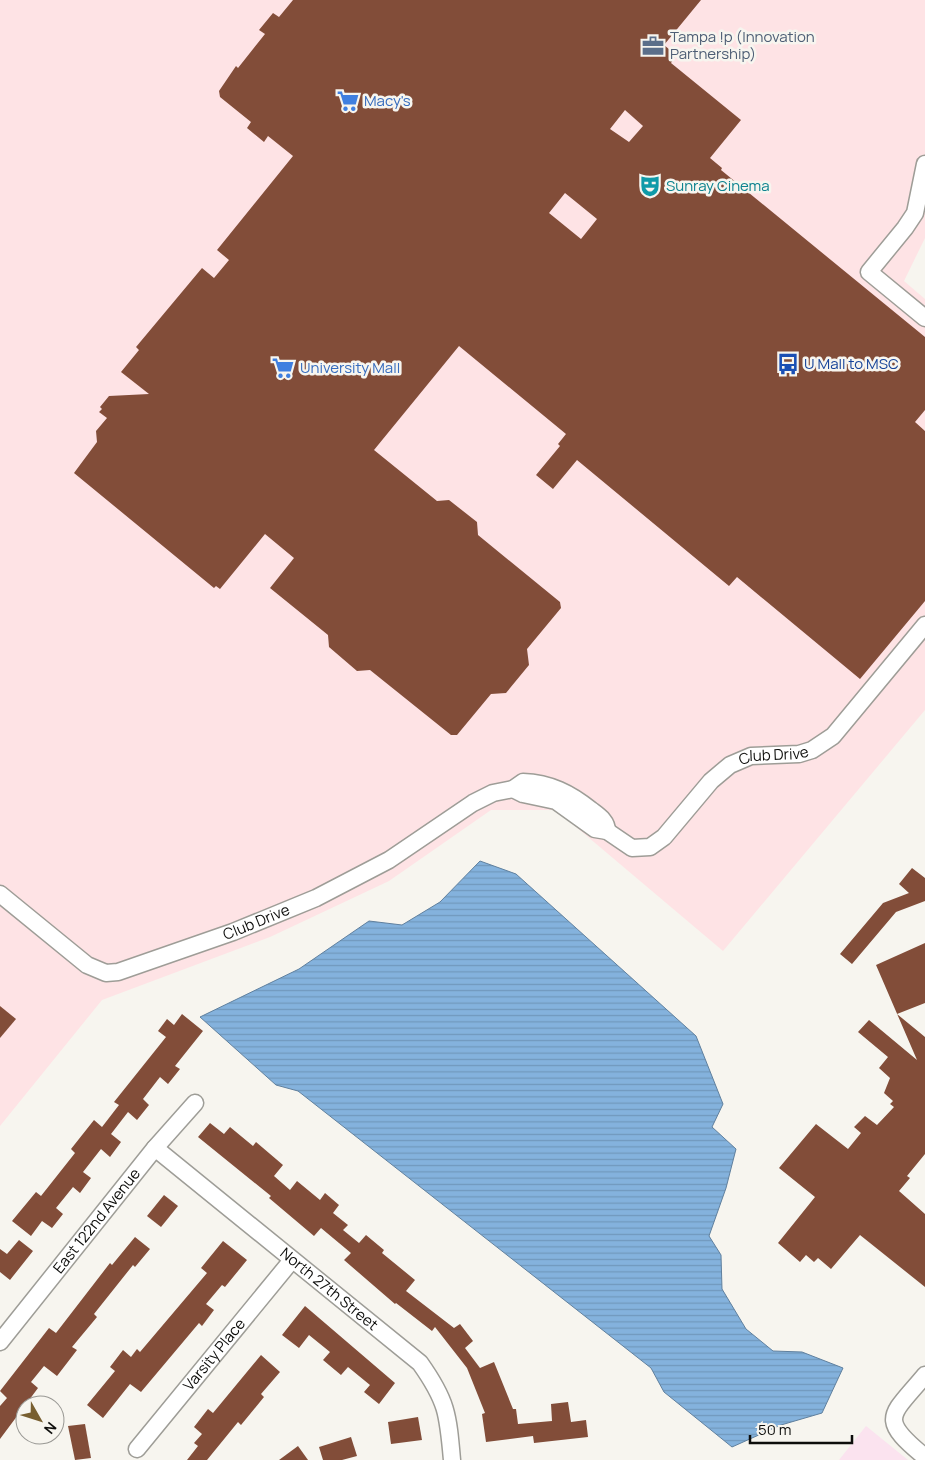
<svg xmlns="http://www.w3.org/2000/svg" width="925" height="1460" font-family="Manrope,sans-serif">
<style>
.commercial{fill:#fee3e5}
.medical{fill:#fbe3ef}
.water{fill:url(#water-rules);stroke:#60809e}
.building{fill:#824d39;fill-rule:evenodd}
.lines{fill:none;stroke-linecap:round;stroke-linejoin:round}
.minor-casing{stroke:#9e9d97;stroke-width:19}
.minor{stroke:#fff;stroke-width:16}
.labels{text-anchor:middle;stroke-width:5;stroke-linejoin:round;paint-order:stroke}
.service-label{font-size:15px;fill:#4e5e75;stroke:#f7f5ef;text-anchor:start}
.shop-label{font-size:15px;fill:#366cbe;stroke:#f7f5ef;text-anchor:start}
.culture-label{font-size:15px;fill:#0d838f;stroke:#f7f5ef;text-anchor:start}
.transit-label{font-size:15px;fill:#164399;stroke:#f7f5ef;text-anchor:start}
.street-label{font-size:15px;fill:#0d0d0b;stroke:#f7f5ef}
</style>
<defs>
<pattern id="water-rules" width="6" height="5" patternUnits="userSpaceOnUse" patternTransform="scale(1.25)"><rect width="6" height="5" fill="#84b2dd"/><path d="M0 2.5h6" fill="none" stroke="#7198bc"/></pattern>
</defs>
<rect width="100%" height="100%" fill="#f7f5ef"/>
<path class="commercial" d="M0,0h925v238l-21,43 21,18v411l-202,241 -167,-141h-65l-102,71 -119,56 -168,63 -102,126z"/>
<path class="medical" d="M866,1426l42,34h-69z"/>
<path class="water" d="M480,861l36,13 180,162 27,68 -11,23 24,22 -10,39 -17,48 12,19 1,34 24,40 27,22 29,1 41,16 -21,45 -41,12 -49,22 -68,-55 -13,-24 -353,-277 -22,-6 -76,-68 99,-48 70,-48 33,4 38,-23z"/>
<g class="building">
<path d="M293,0h408l-37,45 12,10 -5,8 70,57 -31,38 12,10 -1,2 204,167v73l-10,12 10,9v170l-65,78 -123,-102 -8,9 -152,-126 -24,29 -17,-14 24,-29 -2,-2 8,-10 -107,-88 -85,104 63,51 12,-1 28,22 1,13 82,67 1,6 -34,41 2,16 -23,28 -15,1 -34,41h-6l-81,-65 -13,1 -28,-24 -1,-12 -58,-47 24,-30 -29,-24 -45,55 -4,-3 -2,2 -140,-115 23,-31 -1,-11 11,-13 -8,-6 3,-3 -2,-2 9,-11 40,-2 -28,-22 18,-22 -3,-3 66,-79 12,10 15,-18 -12,-10 76,-94 -25,-20 -4,6 -17,-14 4,-6 -31,-25 -1,-6 17,-25 2,2 27,-34 -6,-4 14,-17 6,4zM625,110l18,16 -14,16 -19,-13zM565,193l32,26 -16,20 -32,-26z"/>
<path d="M912,868l13,10v23l-29,11 -44,52 -12,-10 43,-51 26,-10 -10,-9z"/>
<path d="M925,943v60l-28,11 28,23v117l-18,22 3,2 -11,13 26,23v73l-65,-52 -29,34 -13,-11 -4,4 -8,-7 -6,7 -22,-19 37,-46 -36,-29 37,-44 32,25 13,-16 -7,-6 11,-11 12,9 17,-18 -4,-3 3,-3 -9,-8 6,-15 -11,-10 9,-11 -30,-25 11,-12 48,40 -41,-95z"/>
<path d="M0,1006l16,13 -16,19z"/>
<path d="M182,1014l21,17 -28,35 5,3 -12,15 -8,-7 -17,22 6,6 -12,15 -9,-8 -17,22 10,8 -11,15 -9,-8 -18,23 8,6 -11,15 -7,-6 -17,21 7,6 -11,14 -10,-7 -11,15 -19,-15 24,-29 5,4 34,-43 -4,-4 23,-29 8,7 17,-22 -5,-3 52,-65 -8,-6 9,-12 7,6z"/>
<path d="M210,1123l14,11 6,-7 23,19 3,-4 27,23 -9,11 16,14 7,-9 23,19 5,-7 14,12 -6,8 15,12 -5,5 16,13 7,-8 18,15 -2,3 33,27 -9,11 48,37 6,-4 13,17 -8,7 15,20 14,-6 19,47h3l2,15 34,-3 -1,-17 17,-2 3,20 15,-2 2,17 -54,6 -1,-7 -47,6 -4,-28 3,-1 -18,-45 -32,-41 -3,4 -36,-28 -1,1 -51,-44 7,-7 -30,-25 -7,8 -45,-38 2,-2 -73,-59z"/>
<path d="M164,1195l14,11 -17,21 -14,-11z"/>
<path d="M135,1237l15,12 -15,18 -2,-2 -39,49 3,3 -25,30 5,3 -20,26 -13,-10 -13,16 7,6 -38,51v-33l7,-8 -7,-7 49,-63 7,5 54,-70 2,2z"/>
<path d="M19,1240l14,11 -23,29 -10,-8v-23l7,5z"/>
<path d="M223,1241l24,19 -22,27 -3,-2 -16,19 8,6 -12,16 -3,-3 -58,69 -11,-8 -27,34 -16,-13 28,-34 -5,-4 13,-17 8,7 6,-8 3,3 67,-79 -6,-5z"/>
<path d="M305,1306l90,77 -16,21 -15,-12 6,-7 -22,-18 -7,8 -18,-15 7,-8 -21,-17 -10,13 -17,-13z"/>
<path d="M261,1355l19,17 -19,22 3,3 -23,28 -3,-3 -31,38h-20l11,-14 -4,-3 8,-9 -8,-7 14,-18 5,4z"/>
<path d="M418,1417l4,23 -31,4 -3,-22z"/>
<path d="M85,1424l6,34 -16,2 -7,-34z"/>
<path d="M351,1437l6,19 -15,4h-19l-4,-13z"/>
<path d="M298,1446l10,14h-29z"/>
</g>
<g class="lines">
<g class="minor-casing">
<g id="minor">
<path d="M925,164l-10,49 -10,15 -36,44 56,46"/>
<path id="s1" d="M513,789l10,5 33,7 39,28 12,2 25,17 18,-1 14,-10 47,-56 19,-16 21,-9 48,-2 13,-4 21,-14 92,-111"/>
<path id="s2" d="M0,894l87,71 19,8 12,-1 115,-40 83,-34 73,-38 84,-57 20,-10 20,-4 10,-7c27,1 47,11 68,28 8,6 16,11 16,21"/>
<path id="s3" d="M155,1148l265,215c27,38 28,51 32,97"/>
<path id="s4" d="M0,1342l155,-194 40,-45"/>
<path d="M925,1375c-34,41 -48,43 0,82"/>
<path id="s5" d="M137,1449l155,-189"/>
</g>
</g>
<use href="#minor" class="minor"/>
</g>
<defs>
<g id="office-bare" transform="scale(1.725)"><path d="M-6-3h4V-5.5h4V-3h4V5H-6ZM-1-4.5V-3h2v-1.5ZM-6 0V1H6V0Z" fill="#5c6f8a" stroke="#f7f5ef" stroke-width="2.5" paint-order="stroke"/></g>
<g id="supermarket-bare" transform="scale(1.725)"><path d="M-6-5.5h2.5l.6 2H6L4.5 2H-2.5L-4.4-4H-6ZM-1.5 3.2a1.3 1.3 0 1 0 .1 0ZM3 3.2a1.3 1.3 0 1 0 .1 0Z" fill="#3f7fe0" stroke="#f7f5ef" stroke-width="2.5" paint-order="stroke"/></g>
<g id="theatre-bare" transform="scale(1.725)"><path d="M-5-5.5Q0-4 5-5.5V0Q5 5 0 6Q-5 5-5 0ZM-3.3-2.5H-1v1.5H-3.3ZM1-2.5H3.3v1.5H1ZM-2.8 1Q0 5.5 2.8 1Z" fill="#0f9aa8" stroke="#f7f5ef" stroke-width="2.5" paint-order="stroke"/></g>
<g id="bus-bare" transform="scale(1.725)"><path d="M-5-6H5V4H4V6H2V4H-2V6H-4V4H-5ZM-3.5-4V0h7V-4ZM-3.5 1.2v1.5H-2V1.2ZM2 1.2v1.5H3.5V1.2Z" fill="#1a4fb4" stroke="#f7f5ef" stroke-width="2.5" paint-order="stroke"/></g>
</defs>
<g fill-rule="evenodd">
<use href="#office-bare" x="653" y="46"/>
<use href="#supermarket-bare" x="348" y="101"/>
<use href="#theatre-bare" x="650" y="186"/>
<use href="#bus-bare" x="788" y="364"/>
<use href="#supermarket-bare" x="283" y="368"/>
</g>
<g class="labels">
<g class="service-label">
<text x="670" y="42">Tampa !p (Innovation<tspan x="670" dy="17">Partnership)</tspan></text>
</g>
<g class="shop-label">
<text x="364" y="106">Macy's</text>
<text x="300" y="373">University Mall</text>
</g>
<g class="culture-label">
<text x="666" y="191">Sunray Cinema</text>
</g>
<g class="transit-label">
<text x="804" y="369">U Mall to MSC</text>
</g>
<g class="street-label">
<text dy="5" stroke="none"><textPath href="#s1" startOffset="314">Club Drive</textPath></text>
<text dy="5" stroke="none"><textPath href="#s2" startOffset="292">Club Drive</textPath></text>
<text dy="5" stroke="none"><textPath href="#s4" startOffset="155">East 122nd Avenue</textPath></text>
<text dy="5" stroke="none"><textPath href="#s3" startOffset="224">North 27th Street</textPath></text>
<text dy="5" stroke="none"><textPath href="#s5" startOffset="122">Varsity Place</textPath></text>
</g>
</g>
<g transform="translate(40 1420) rotate(129)"><circle r="24" fill="#f7f5ef" stroke="#999894"/>
<path d="M0-4L9 19L0 12L-9 19Z" fill="#785f30"/>
<text y="-8" font-size="14" font-weight="bold" text-anchor="middle" fill="#0d0d0b">N</text>
</g>
<path d="M750 1435v8h102v-8" fill="none" stroke="#0d0d0b" stroke-width="2.5"/>
<text x="758" y="1435" font-size="15" fill="#0d0d0b" stroke="#f7f5ef" stroke-width="4" paint-order="stroke">50 m</text>
</svg>
